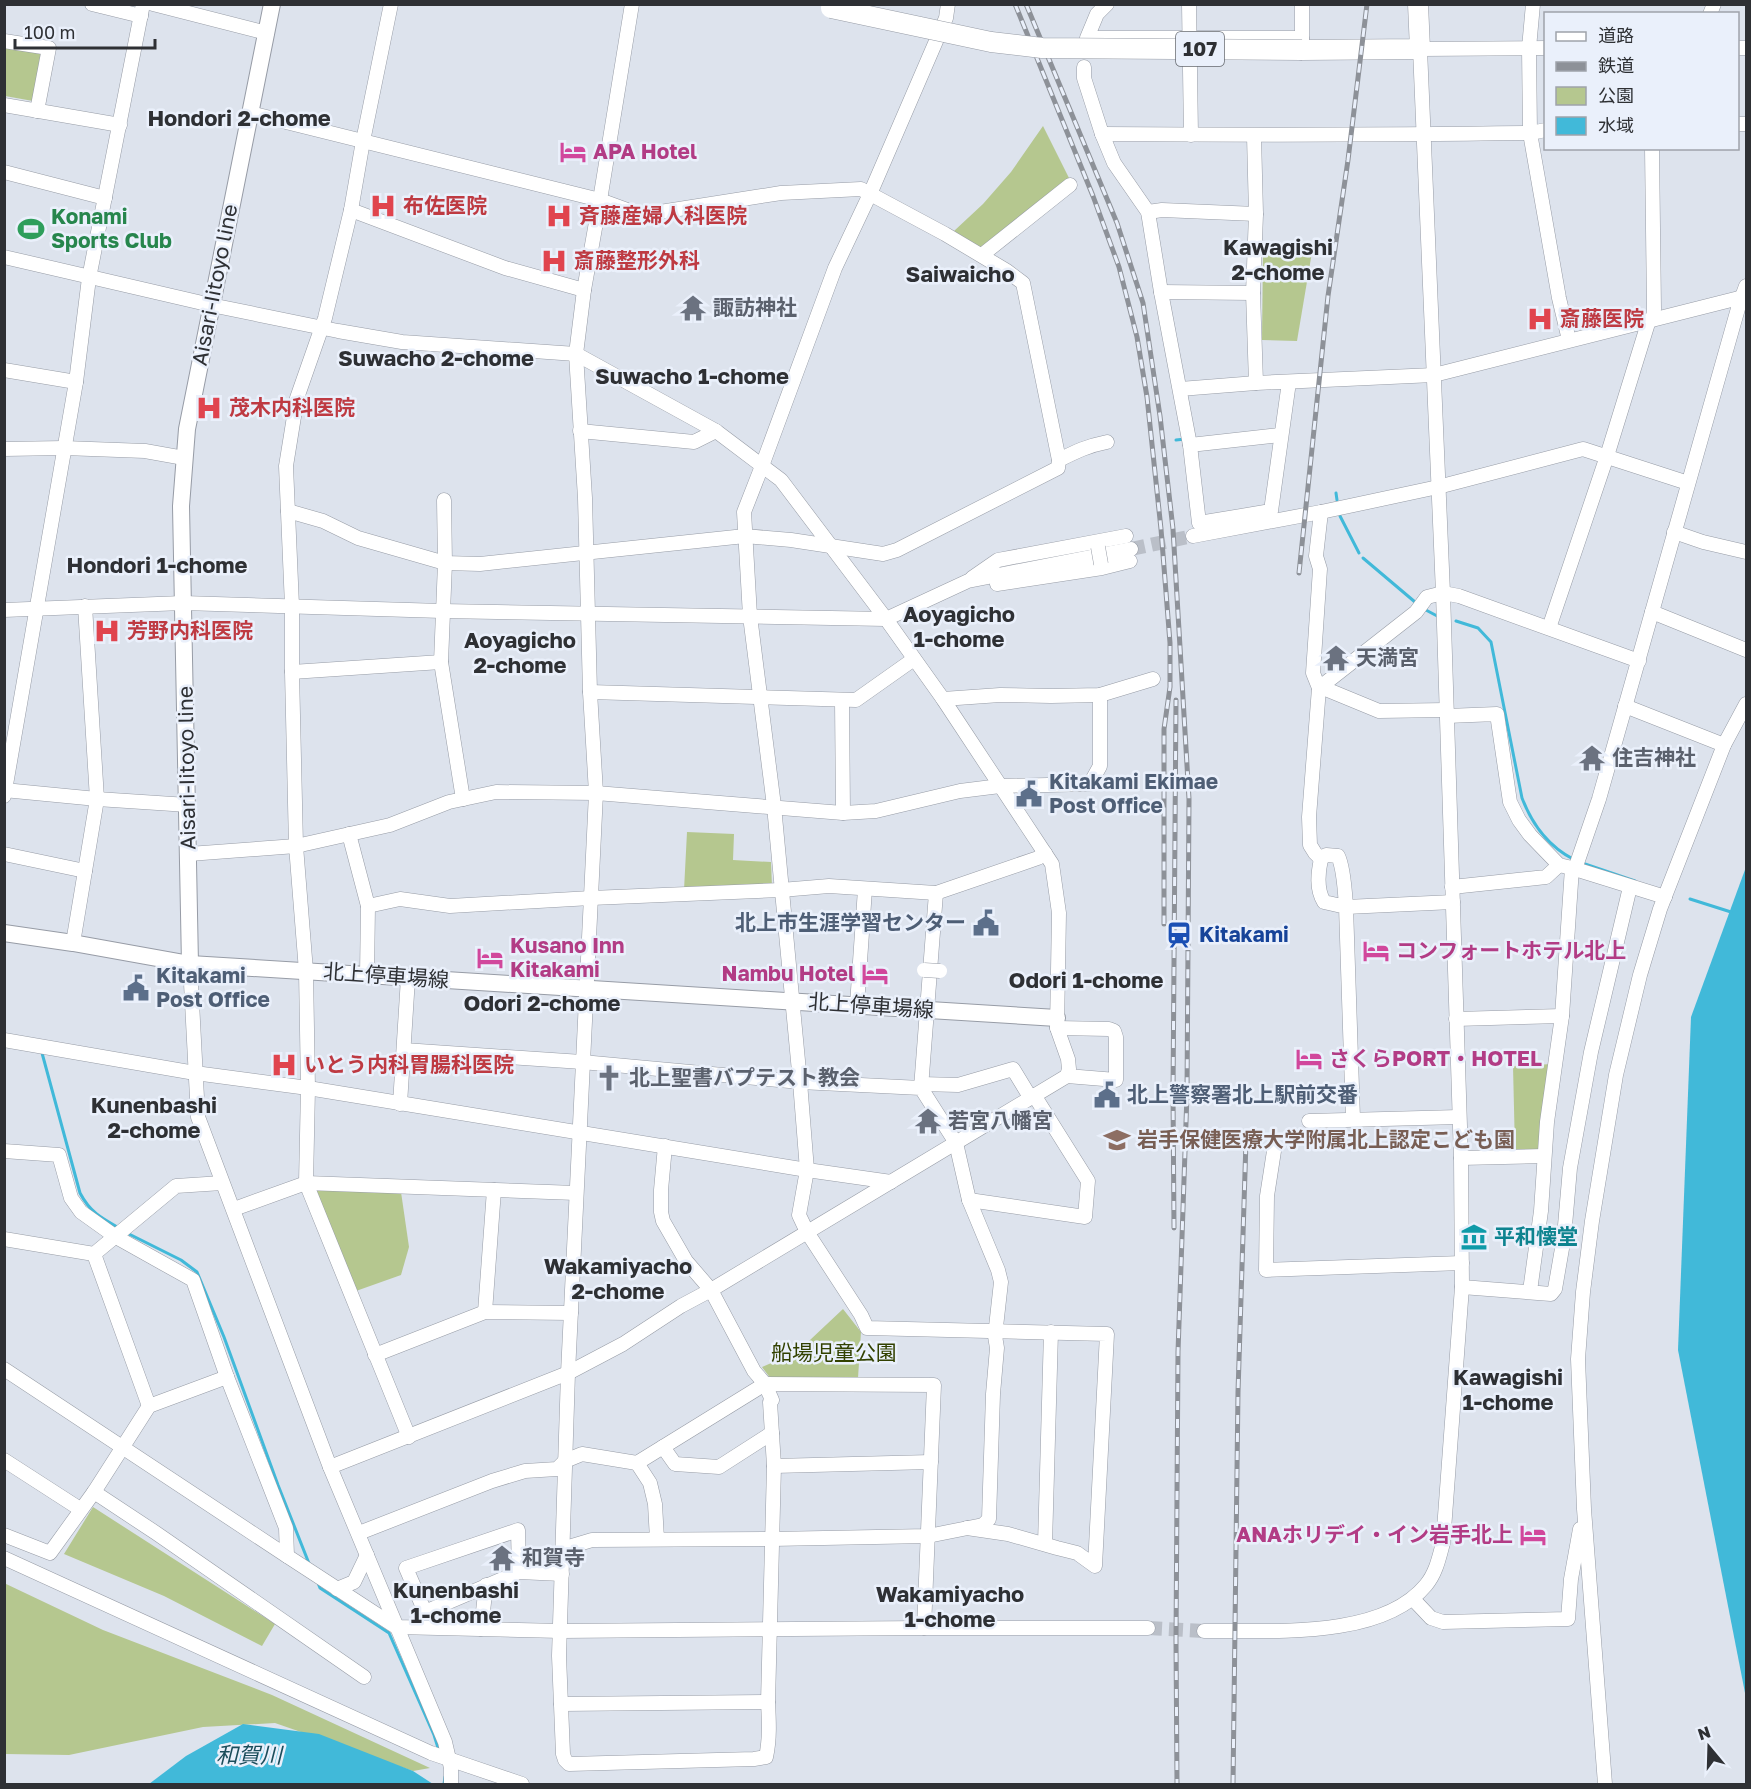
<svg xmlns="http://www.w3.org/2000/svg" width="1751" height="1789" font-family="'Golos Text','Noto Sans JP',sans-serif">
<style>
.green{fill:#b5c78f}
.water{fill:#41b9d9}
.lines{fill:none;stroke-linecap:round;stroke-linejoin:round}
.stream{stroke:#41b9d9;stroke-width:3}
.minor-tunnel{stroke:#babfc8;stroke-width:14;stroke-dasharray:14 7;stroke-linecap:butt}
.minor-casing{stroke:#979ca6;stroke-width:15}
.major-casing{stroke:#979ca6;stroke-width:18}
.highway-casing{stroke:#979ca6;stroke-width:21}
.minor{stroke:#fff;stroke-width:14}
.major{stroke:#fff;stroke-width:16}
.highway{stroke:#fff;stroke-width:20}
.rail-casing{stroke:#8d9198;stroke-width:5}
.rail{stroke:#eaf0fb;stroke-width:3;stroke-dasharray:9;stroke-linecap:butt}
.minor-bridge-casing{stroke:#979ca6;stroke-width:15;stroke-linecap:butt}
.highway-bridge-casing{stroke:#979ca6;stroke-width:21;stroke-linecap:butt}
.minor-bridge{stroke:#fff;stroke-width:14}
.highway-bridge{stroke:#fff;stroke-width:20}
.labels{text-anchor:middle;stroke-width:5;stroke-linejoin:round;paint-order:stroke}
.shield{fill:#eaf0fb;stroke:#666a70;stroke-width:1.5}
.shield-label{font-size:20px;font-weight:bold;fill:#2e3034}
.hotel-label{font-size:21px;font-weight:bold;fill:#b23c85;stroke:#eaf0fb;text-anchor:start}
.health-label{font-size:21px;font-weight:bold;fill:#be3a42;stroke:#eaf0fb;text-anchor:start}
.leisure-label{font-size:21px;font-weight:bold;fill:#27864d;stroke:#eaf0fb;text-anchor:start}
.street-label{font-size:21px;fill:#2e3034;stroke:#eaf0fb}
.worship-label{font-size:21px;font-weight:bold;fill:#5b616d;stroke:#eaf0fb;text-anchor:start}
.service-label{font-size:21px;font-weight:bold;fill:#4e5e75;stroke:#eaf0fb;text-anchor:start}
.transit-label{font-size:21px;font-weight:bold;fill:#164399;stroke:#eaf0fb;text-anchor:start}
.education-label{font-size:21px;font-weight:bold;fill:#785e54;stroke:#eaf0fb;text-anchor:start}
.culture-label{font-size:21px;font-weight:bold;fill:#0d838f;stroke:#eaf0fb;text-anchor:start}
.park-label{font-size:21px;fill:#324100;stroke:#eaf0fb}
.neighbourhood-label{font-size:22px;font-weight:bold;fill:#2e3034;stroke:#eaf0fb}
.water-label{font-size:22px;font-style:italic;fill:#1b4d5b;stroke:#eaf0fb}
</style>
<rect width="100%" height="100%" fill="#dde3ed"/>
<g class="green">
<path d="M4,44l38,8 -9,49 -28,-5z"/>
<path d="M1043,126l28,56 -89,68 -28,-19 29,-27 28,-32z"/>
<path d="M1263,252h49l-15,89 -35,-1z"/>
<path d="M687,832l47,2 -1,26 38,2 1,25 -88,3z"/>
<path d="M1553,1064l-13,85 -25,1 -2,-84z"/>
<path d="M316,1189l85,3 8,55 -8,28 -45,16z"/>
<path d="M843,1309l18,23 -3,46 -87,1 -9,-12 28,-12 20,-15z"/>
<path d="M93,1507l182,117 -13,22 -98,-50 -100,-42z"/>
<path d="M4,1583l99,47 169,65 158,73 -17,3 -138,-48 -72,4 -134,28 -64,-1z"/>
</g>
<g class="water">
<path d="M1746,867v831l-68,-348 13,-333z"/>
<path d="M243,1724l76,10 94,37 20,13h-284l37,-28z"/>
</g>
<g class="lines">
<g class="stream">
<path d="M1176,440l9,-1"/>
<path d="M1336,493l1,7"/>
<path d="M1340,516l19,37"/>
<path d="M1363,558l52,44"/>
<path d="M1424,609l15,8"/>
<path d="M1456,621l22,7 13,14 31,156c10,26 26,48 51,61"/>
<path d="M1585,864l50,17"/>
<path d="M1690,899l41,13"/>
<path d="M42,1053l38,140c10,19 21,25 39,35"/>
<path d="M127,1233l54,27 16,12 27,65 54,148 32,81"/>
<path d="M318,1583l2,5 69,45 45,102 5,16"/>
<path d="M444,1784l1,-7"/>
</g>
<g class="minor-tunnel">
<path d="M1131,549l62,-13"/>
<path d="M1148,1628l56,3"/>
</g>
<g class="minor-casing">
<g id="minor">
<path d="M92,4l49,12"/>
<path d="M153,4l114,29"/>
<path d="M391,4l-28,137 -12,69 -26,108 -28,80 -11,68 6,140v66l4,174 10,125 2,117 -2,95 103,254"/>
<path d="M632,4l-32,196 -16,90 -8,64 9,144 5,194 6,101 -28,580 -9,283 4,98 2,6 4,4 185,-5 12,-2c4,-18 3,-36 2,-55l6,-236 -4,-64 2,-2 -7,-16 -11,-13 -43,-81 -25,-29 -23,-40 -2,-9v-22l4,-44"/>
<path d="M948,4l-2,14 -76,176 -35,74 -73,198 -18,46 6,104 24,190 26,276 7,88 -8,45 8,17 54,83 6,13 240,6 -12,232 -18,-13 -20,-5 -49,-14 -41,-6"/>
<path d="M1107,4l-10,10 -10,24h215"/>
<path d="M1189,4l2,131"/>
<path d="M1302,4v43"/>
<path d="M1533,4l-4,44 1,85 29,165 10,42"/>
<path d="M1710,14l4,-10"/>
<path d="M4,41l45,7 -12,63"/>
<path d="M1738,48h8"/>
<path d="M1084,67v11l18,56"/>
<path d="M4,105l116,20"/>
<path d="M250,113l350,87 41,15 140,-22 80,-4 84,45 62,37 16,12 36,177"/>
<path d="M1738,124h8"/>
<path d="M1254,136l2,78 -3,79 3,90"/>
<path d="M1652,148l2,161 -1,10"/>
<path d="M4,172l101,26"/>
<path d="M351,210l154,58 79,22"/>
<path d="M1148,212l14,-2 94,4"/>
<path d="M982,255l88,-70"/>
<path d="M4,257l207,48 127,26 64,11 174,12 140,77 65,49 105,139 57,80 109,165 7,49 -2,115 11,31 1,10 -2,7 -356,214 -30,16 -58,38 -55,29 -238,94"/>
<path d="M1161,292l92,1"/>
<path d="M4,370l72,12"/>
<path d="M1289,382l-18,129 -72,12 -9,-78 -29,-153 -13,-80 -34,-49 -12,-29c142,1 285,1 428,-1l16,-3"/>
<path d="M1180,389l76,-6 178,-8 309,-78"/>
<path d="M580,431l114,11 22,-11"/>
<path d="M1190,445l90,-10"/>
<path d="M4,449l60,-1 81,3 39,7"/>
<path d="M444,500l1,63 -4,99 22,137"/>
<path d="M288,511l35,10 35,17 87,25 35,1 265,-28 46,4 92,14 14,-4 161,-82 1,-8c18,-9 28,-14 48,-18"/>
<path d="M1674,532l29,10 43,10"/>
<path d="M1193,536l128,-24 117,-25 145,-38 105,34"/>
<path d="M972,578l26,-18 128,-24"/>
<path d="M997,584l105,-16 28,-7"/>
<path d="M4,610l179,-7 259,8 444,8 82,-38 163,-32"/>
<path d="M1652,612l94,38"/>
<path d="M1549,628l58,-172 42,-136"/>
<path d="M292,672l149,-10"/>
<path d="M1319,688l97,-76 11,-15 16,-4 16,3 180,65"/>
<path d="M1319,688l9,2 51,21 67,-1"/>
<path d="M590,692l266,8 58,-41"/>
<path d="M943,699l57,-4 51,1 49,-1 53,-16"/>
<path d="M842,700l1,113"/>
<path d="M1625,706l99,39"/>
<path d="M1447,716l50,-2 13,88 9,18 11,15 29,30 13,3 -10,148 -15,106 -6,89 -11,80"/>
<path d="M4,790l93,9 91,6"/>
<path d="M4,796l72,-414 13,-104 54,-274"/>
<path d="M349,834l19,72 -1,69"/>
<path d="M4,854l81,17"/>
<path d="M189,854l107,-8 94,-21 59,-23 47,-10 100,1 247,20 33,-2 84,-20 40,-5 90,-2 10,-18v-71"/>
<path d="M1321,859l-6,-6 -5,-8 -1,-28 10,-129 -6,-15 7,-104 -4,-13 5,-44"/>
<path d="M1452,887l94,-10 13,-12"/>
<path d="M1665,897l-90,-28 24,-70 140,-494 7,-19"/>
<path d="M368,906l32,-7 50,7 141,-8 190,-8 48,-4 107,7 102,-35 7,-5"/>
<path d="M73,943l24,-144 -12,-193"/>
<path d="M190,964l8,153 132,350 115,275 6,26v16"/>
<path d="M857,1005l8,-116"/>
<path d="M1456,1019l106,-3"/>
<path d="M1057,1028l52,1 5,2 2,6v43l-49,-4"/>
<path d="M4,1040l191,33 113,15 499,82 84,12"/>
<path d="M404,1050l178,12 218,20 121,6 35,55 13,57 29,70 3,12 -6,54 2,12 -4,46 -4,125 -6,6 -55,11 -156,3 -180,1 -30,9"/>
<path d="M921,1084l37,1 55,-16 17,28"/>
<path d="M921,1088l15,-195"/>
<path d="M400,1104l8,-126"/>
<path d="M1353,1119l-7,-212c-1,-14 -2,-39 -8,-51l-12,-1 -5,4c-3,14 -5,30 3,43l22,5 107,-5"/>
<path d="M1309,1121l150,-4"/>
<path d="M4,1151l55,4 12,43 10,14 35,25 77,43 34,97 59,151 1,28"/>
<path d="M1274,1151l-7,45 -1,74 196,-7"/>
<path d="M1461,1158l83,-2"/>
<path d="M969,1200l116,17 3,-36 -54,-86"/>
<path d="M234,1209l72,-26 270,10"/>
<path d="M4,1239l90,15 82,-68 46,-3"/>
<path d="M94,1254l55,152"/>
<path d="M1462,1287l89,7 4,-5 9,-52 6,-69 21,-116 39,-165"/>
<path d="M485,1312l9,-122"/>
<path d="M375,1355l110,-43 86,1"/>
<path d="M4,1369l283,187 109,71 165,4 363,-3h224"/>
<path d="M663,1447l12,17 44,3 53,-34"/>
<path d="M4,1460l76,49"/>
<path d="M637,1463l13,20 5,21 2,35"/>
<path d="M774,1466l157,-4"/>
<path d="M94,1492l62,41 208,144"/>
<path d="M359,1533l133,-52 33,-10 32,-2 8,-8 17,-7 55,9 128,-79 169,1 -10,243"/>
<path d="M4,1535l46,18 44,-61 55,-86 78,-29"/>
<path d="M1045,1544l6,-212"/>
<path d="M4,1558l427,195 91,31"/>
<path d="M519,1572l-1,-42 -112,38 19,44 94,-40 43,2"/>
<path d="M337,1589l17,-7 13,-27"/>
<path d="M1413,1599l18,19 12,4 125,-3 3,-40 9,-50"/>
<path d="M481,1629l5,-44"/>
<path d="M1204,1631c65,-1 177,9 222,-46 10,-12 13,-27 17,-42l19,-256 -1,-129 -18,-565 -23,-544 126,-1"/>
<path d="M561,1704l207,-2"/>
<path d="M1605,1784l-21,-275 -6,-150 5,-67 9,-71 24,-146 24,-100 20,-66 64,-164 22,-41"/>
</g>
</g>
<g class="major-casing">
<g id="major">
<path d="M4,933l69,10 117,21 867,54"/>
<path d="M190,964l-9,-458 6,-77 85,-425"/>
</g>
</g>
<g class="highway-casing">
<path id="highway" d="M1302,50l118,-1 -2,-45"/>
</g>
<use href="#minor" class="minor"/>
<use href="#major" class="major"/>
<use href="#highway" class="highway"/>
<g class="rail-casing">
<g id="rail">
<path d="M1015,4l78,192 26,71 18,70 10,60 14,132 9,114v44l-6,42v195"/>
<path d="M1026,4l91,219 26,80 17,113 13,113 16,270 -2,295 -9,258 -2,288 1,144"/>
<path d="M1299,573l29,-277 20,-136 19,-156"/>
<path d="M1174,1228l-1,-134 3,-394"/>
<path d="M1233,1784l5,-392 8,-251"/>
</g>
</g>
<use href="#rail" class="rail"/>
<g class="minor-bridge-casing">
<g id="minor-bridge">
<path d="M1098,547l3,17"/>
<path d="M924,970l16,1"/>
</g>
</g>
<g class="highway-bridge-casing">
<path id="highway-bridge" d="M831,8l160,34 51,6 260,2"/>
</g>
<use href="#minor-bridge" class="minor-bridge"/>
<use href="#highway-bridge" class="highway-bridge"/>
</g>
<defs>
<g id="hotel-bare" transform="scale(2.07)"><path d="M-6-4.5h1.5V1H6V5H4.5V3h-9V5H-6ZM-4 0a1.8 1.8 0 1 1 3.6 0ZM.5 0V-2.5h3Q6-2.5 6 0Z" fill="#d1479c" stroke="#eaf0fb" stroke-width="2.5" paint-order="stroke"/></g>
<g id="hospital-bare" transform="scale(2.07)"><path d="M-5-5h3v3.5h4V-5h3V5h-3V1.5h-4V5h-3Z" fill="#e0444e" stroke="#eaf0fb" stroke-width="2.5" paint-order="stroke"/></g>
<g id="stadium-bare" transform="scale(2.07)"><path d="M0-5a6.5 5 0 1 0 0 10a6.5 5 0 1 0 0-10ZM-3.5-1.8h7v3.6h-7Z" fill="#2e9e5b" stroke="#eaf0fb" stroke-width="2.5" paint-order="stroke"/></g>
<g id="temple-bare" transform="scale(2.07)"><path d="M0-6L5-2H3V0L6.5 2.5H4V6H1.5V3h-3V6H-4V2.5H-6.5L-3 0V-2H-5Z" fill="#6b7280" stroke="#eaf0fb" stroke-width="2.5" paint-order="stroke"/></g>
<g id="civic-bare" transform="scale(2.07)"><path d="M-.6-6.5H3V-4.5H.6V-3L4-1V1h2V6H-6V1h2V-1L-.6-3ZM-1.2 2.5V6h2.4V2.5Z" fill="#5c6f8a" stroke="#eaf0fb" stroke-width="2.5" paint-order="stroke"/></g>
<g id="station-bare" transform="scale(2.07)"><path d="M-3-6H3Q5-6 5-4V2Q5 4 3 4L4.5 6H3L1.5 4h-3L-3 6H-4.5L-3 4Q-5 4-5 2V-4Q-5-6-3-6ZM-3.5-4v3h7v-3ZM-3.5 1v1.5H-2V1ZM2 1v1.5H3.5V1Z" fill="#1a4fb4" stroke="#eaf0fb" stroke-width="2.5" paint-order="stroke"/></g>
<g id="church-bare" transform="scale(2.07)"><path d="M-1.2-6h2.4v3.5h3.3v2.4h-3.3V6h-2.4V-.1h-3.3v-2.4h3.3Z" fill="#6b7280" stroke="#eaf0fb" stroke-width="2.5" paint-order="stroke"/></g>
<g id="school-bare" transform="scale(2.07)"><path d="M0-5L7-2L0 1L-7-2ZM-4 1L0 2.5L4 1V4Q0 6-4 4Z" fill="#8d6e63" stroke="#eaf0fb" stroke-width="2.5" paint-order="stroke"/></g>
<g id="museum-bare" transform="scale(2.07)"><path d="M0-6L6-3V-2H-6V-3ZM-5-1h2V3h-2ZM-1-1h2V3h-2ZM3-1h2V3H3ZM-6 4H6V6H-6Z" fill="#0f9aa8" stroke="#eaf0fb" stroke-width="2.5" paint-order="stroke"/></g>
</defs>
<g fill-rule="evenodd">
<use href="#hotel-bare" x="573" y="152"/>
<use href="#hospital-bare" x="383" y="206"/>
<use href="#hospital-bare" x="559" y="216"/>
<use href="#stadium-bare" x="31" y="229"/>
<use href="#hospital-bare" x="554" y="261"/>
<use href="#temple-bare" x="693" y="308"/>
<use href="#hospital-bare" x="1540" y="319"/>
<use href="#hospital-bare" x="209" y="408"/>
<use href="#hospital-bare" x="107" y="631"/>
<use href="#temple-bare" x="1336" y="658"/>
<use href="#temple-bare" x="1592" y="758"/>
<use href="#civic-bare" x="1029" y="794"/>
<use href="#civic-bare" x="986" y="923"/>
<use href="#station-bare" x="1179" y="935"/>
<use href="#hotel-bare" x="1376" y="951"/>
<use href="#hotel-bare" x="490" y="958"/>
<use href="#hotel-bare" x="875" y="974"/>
<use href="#civic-bare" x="136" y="988"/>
<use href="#hotel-bare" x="1309" y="1059"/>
<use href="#hospital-bare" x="284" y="1065"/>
<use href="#church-bare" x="609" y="1078"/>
<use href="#civic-bare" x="1107" y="1095"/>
<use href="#temple-bare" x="928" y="1121"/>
<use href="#school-bare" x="1117" y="1140"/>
<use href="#museum-bare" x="1474" y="1237"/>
<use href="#hotel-bare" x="1533" y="1535"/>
<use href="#temple-bare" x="502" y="1558"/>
</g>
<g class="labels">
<rect class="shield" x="1176" y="32" width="48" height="34" rx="4.5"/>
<g class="shield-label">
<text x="1200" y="56">107</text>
</g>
<g class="hotel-label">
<text x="593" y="159">APA Hotel</text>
<text x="510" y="953">Kusano Inn<tspan x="510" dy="24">Kitakami</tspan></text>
<text x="1396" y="958">コンフォートホテル北上</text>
<text x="855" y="981" text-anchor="end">Nambu Hotel</text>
<text x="1329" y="1066">さくらPORT・HOTEL</text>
<text x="1513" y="1542" text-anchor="end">ANAホリデイ・イン岩手北上</text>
</g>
<g class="health-label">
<text x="403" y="213">布佐医院</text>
<text x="579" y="223">斉藤産婦人科医院</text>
<text x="574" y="268">斎藤整形外科</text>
<text x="1560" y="326">斎藤医院</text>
<text x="229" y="415">茂木内科医院</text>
<text x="127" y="638">芳野内科医院</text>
<text x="304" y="1072">いとう内科胃腸科医院</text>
</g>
<g class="leisure-label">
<text x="51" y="224">Konami<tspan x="51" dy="24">Sports Club</tspan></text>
</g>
<g class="street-label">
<text transform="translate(215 285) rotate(-79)" y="7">Aisari-Iitoyo line</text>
<text transform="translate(187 768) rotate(-91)" y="7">Aisari-Iitoyo line</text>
<text transform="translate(386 976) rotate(4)" y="7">北上停車場線</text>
<text transform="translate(871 1006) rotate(4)" y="7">北上停車場線</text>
</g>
<g class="worship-label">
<text x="713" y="315">諏訪神社</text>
<text x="1356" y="665">天満宮</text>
<text x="1612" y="765">住吉神社</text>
<text x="629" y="1085">北上聖書バプテスト教会</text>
<text x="948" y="1128">若宮八幡宮</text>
<text x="522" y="1565">和賀寺</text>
</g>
<g class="service-label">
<text x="1049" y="789">Kitakami Ekimae<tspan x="1049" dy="24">Post Office</tspan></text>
<text x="966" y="930" text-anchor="end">北上市生涯学習センター</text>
<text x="156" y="983">Kitakami<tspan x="156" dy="24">Post Office</tspan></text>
<text x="1127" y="1102">北上警察署北上駅前交番</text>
</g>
<g class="transit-label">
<text x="1199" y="942">Kitakami</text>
</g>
<g class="education-label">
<text x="1137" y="1147">岩手保健医療大学附属北上認定こども園</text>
</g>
<g class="culture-label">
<text x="1494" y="1244">平和懐堂</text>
</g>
<g class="park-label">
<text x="834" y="1360">船場児童公園</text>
</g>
<g class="neighbourhood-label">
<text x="239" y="126">Hondori 2-chome</text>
<text x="1278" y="255">Kawagishi<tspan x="1278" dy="25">2-chome</tspan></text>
<text x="960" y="282">Saiwaicho</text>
<text x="436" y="366">Suwacho 2-chome</text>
<text x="692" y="384">Suwacho 1-chome</text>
<text x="157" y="573">Hondori 1-chome</text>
<text x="959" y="622">Aoyagicho<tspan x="959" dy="25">1-chome</tspan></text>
<text x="520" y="648">Aoyagicho<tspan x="520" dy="25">2-chome</tspan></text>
<text x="1086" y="988">Odori 1-chome</text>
<text x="542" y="1011">Odori 2-chome</text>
<text x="154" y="1113">Kunenbashi<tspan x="154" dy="25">2-chome</tspan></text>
<text x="618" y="1274">Wakamiyacho<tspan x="618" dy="25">2-chome</tspan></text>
<text x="1508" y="1385">Kawagishi<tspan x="1508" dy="25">1-chome</tspan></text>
<text x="456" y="1598">Kunenbashi<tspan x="456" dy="25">1-chome</tspan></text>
<text x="950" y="1602">Wakamiyacho<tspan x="950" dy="25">1-chome</tspan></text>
</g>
<g class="water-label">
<text x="249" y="1763">和賀川</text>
</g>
</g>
<rect width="1751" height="1789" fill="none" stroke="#2e3034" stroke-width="12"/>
<rect x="1544" y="12" width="195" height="138" fill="#eaf0fb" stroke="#9fa3ab" stroke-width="1.5"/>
<rect x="1556" y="32" width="30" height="9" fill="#ffffff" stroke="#9fa3ab" stroke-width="1.5"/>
<text x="1598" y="42" font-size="18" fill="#2e3034">道路</text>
<rect x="1556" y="62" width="30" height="9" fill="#8d9198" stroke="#9fa3ab" stroke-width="1.5"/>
<text x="1598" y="72" font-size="18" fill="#2e3034">鉄道</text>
<rect x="1556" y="87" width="30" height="18" fill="#b5c78f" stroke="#9fa3ab" stroke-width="1.5"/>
<text x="1598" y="102" font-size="18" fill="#2e3034">公園</text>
<rect x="1556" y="117" width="30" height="18" fill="#41b9d9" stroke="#9fa3ab" stroke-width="1.5"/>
<text x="1598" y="132" font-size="18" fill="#2e3034">水域</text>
<g transform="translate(1709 1747) rotate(341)" stroke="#eaf0fb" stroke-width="4.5" paint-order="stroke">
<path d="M0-4.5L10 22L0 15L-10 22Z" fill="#2e3034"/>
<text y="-9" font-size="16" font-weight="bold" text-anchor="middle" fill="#2e3034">N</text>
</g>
<path d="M15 39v9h140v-9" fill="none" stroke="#2e3034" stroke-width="3"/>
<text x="24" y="39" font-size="18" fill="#2e3034" stroke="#eaf0fb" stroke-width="4.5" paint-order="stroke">100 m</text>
</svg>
